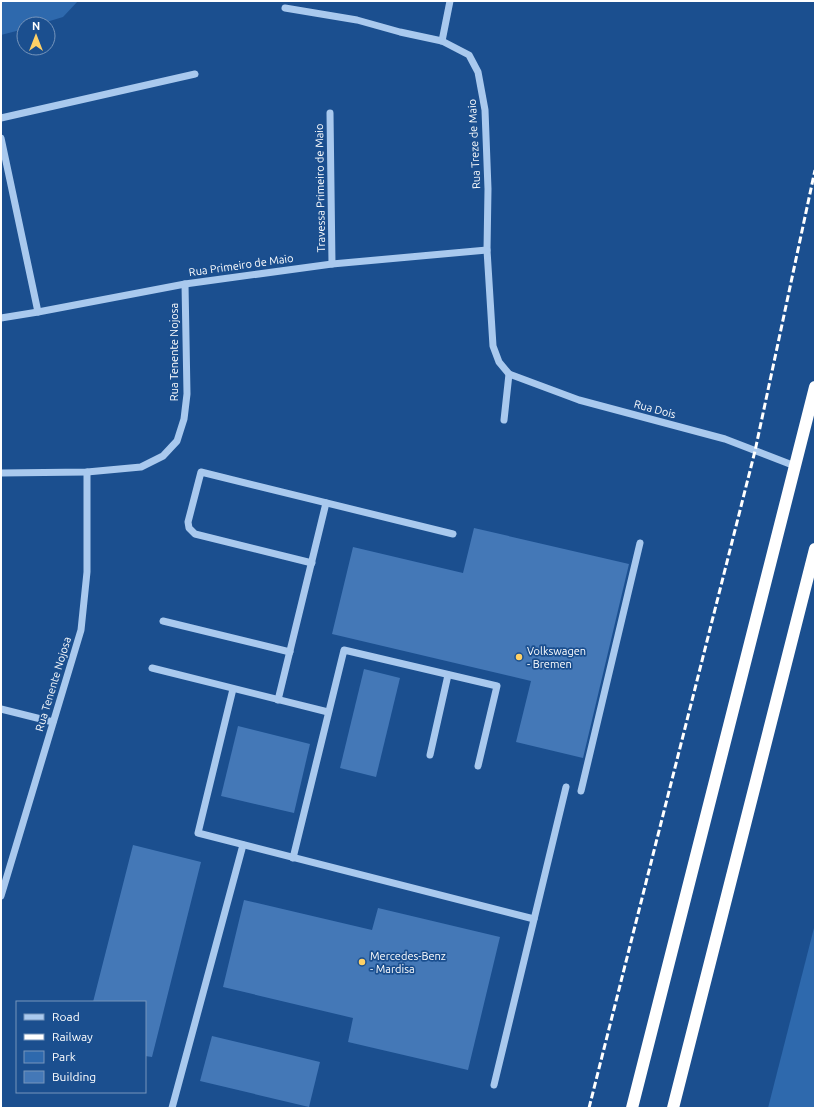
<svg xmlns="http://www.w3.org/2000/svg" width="816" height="1109" font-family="Ubuntu,sans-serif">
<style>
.green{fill:#2e69ad}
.building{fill:#4478b7}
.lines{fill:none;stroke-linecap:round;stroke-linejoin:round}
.minor{stroke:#a9c9ee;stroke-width:7}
.highway{stroke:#fff;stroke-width:12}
.rail{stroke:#fff;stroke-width:3;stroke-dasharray:7 3;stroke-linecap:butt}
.poi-dot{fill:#ffd166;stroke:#1b4f8f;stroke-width:1.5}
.labels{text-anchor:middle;stroke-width:3.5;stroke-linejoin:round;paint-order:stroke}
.street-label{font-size:11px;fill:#fff;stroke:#1b4f8f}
.poi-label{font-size:11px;fill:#fff;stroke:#1b4f8f;text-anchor:start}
</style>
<rect width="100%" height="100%" fill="#1b4f8f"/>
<g class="green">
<path d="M1,1h77l-15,16 -23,7h-16v5l-23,6z"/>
<path d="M815,924v184h-47z"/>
</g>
<g class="building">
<path d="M474,528l155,36 -46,194 -67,-16 15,-61 -199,-47 21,-87 110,26z"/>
<path d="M364,669l36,9 -24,99 -36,-9z"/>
<path d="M238,726l72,18 -16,69 -73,-17z"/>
<path d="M133,845l68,17 -49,195 -7,-1v-54h-52z"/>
<path d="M244,900l128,30 6,-22 122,29 -32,133 -120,-28 5,-24 -130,-31z"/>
<path d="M212,1036l108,26 -11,45 -109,-26z"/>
</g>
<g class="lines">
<g class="minor">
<path d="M285,8l72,12 43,12 42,9 27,14 9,17 7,38 3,79 -1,61 6,96 6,16 10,12 -5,46"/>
<path d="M442,41l8,-40"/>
<path d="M330,113l2,151"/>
<path d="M1,118l194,-44"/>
<path d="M1,138l37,174"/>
<path d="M1,318l37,-6 147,-28 147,-20 155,-14"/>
<path d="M509,374l70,26 146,39 70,27"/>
<path d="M1,473l86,-1 54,-5 22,-11 14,-15 7,-22 3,-25 -2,-110"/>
<path d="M312,563l-117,-29 -6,-6 -1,-6 13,-50 252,62"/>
<path d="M163,621l127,31"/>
<path d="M152,668l176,44"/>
<path d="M233,689l-35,144 336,86"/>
<path d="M278,700l48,-197"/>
<path d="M1,709l52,13"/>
<path d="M430,755l18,-80"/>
<path d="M581,791l59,-248"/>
<path d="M293,858l51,-208 153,36 -19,80"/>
<path d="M1,896l80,-266 6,-58v-100"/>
<path d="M494,1085l72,-298"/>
<path d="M172,1108l71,-263"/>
</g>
<g class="highway">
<path d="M632,1108l183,-721"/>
<path d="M673,1108l142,-559"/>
</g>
<path class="rail" d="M589,1108l166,-657 60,-281"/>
</g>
<g class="poi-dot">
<circle cx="519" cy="657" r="4"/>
<circle cx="362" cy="962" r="4"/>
</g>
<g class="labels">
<g class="street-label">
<text transform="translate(474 144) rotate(-93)" y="4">Rua Treze de Maio</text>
<text transform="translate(320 188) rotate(-91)" y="4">Travessa Primeiro de Maio</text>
<text transform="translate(241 265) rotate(-8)" y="4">Rua Primeiro de Maio</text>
<text transform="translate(174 352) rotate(-90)" y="4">Rua Tenente Nojosa</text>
<text transform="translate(655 409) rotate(15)" y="4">Rua Dois</text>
<text transform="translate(53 684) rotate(-73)" y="4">Rua Tenente Nojosa</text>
</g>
<g class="poi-label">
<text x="527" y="655">Volkswagen<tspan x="527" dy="13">- Bremen</tspan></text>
<text x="370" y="960">Mercedes-Benz<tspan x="370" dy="13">- Mardisa</tspan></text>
</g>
</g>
<rect width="816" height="1109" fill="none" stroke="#ffffff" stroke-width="4"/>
<rect x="16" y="1001" width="130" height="92" fill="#1b4f8f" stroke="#7695bc"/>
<rect x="24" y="1014" width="20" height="6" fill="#a9c9ee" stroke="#7695bc"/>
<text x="52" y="1021" font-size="12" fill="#ffffff">Road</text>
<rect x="24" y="1034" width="20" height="6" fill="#ffffff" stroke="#7695bc"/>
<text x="52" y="1041" font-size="12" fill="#ffffff">Railway</text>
<rect x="24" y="1051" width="20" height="12" fill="#2e69ad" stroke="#7695bc"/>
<text x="52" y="1061" font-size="12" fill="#ffffff">Park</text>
<rect x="24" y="1071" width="20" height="12" fill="#4478b7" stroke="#7695bc"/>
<text x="52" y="1081" font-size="12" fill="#ffffff">Building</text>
<g transform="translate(36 36)"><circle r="19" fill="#1b4f8f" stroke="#7695bc"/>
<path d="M0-3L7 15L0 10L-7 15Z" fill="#ffd166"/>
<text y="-6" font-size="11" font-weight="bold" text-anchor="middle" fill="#ffffff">N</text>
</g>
</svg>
